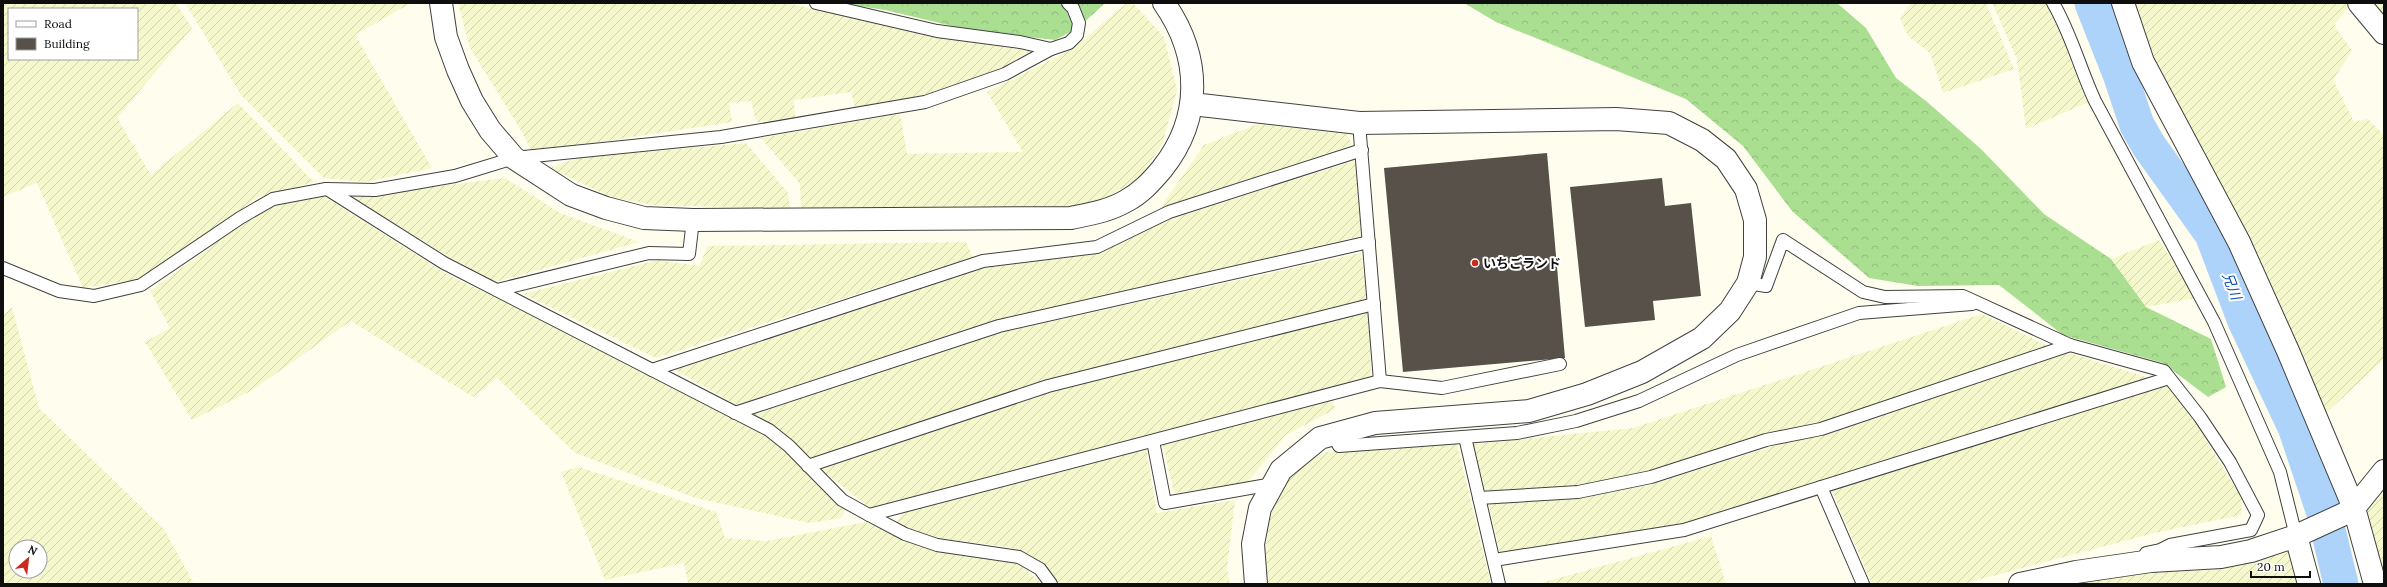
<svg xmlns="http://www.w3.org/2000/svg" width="2387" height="587" font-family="Lora,'Noto Sans JP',serif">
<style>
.farmland{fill:url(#farmland-furrows);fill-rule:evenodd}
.forest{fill:url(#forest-crowns)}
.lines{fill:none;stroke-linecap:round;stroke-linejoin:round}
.river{stroke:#aed3fb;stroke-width:35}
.building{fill:#575149}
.service-casing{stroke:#414141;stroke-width:14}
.minor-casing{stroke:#414141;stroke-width:24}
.tertiary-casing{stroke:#414141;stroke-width:24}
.service{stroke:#fff;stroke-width:12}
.minor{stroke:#fff;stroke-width:22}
.tertiary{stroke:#fff;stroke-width:22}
.poi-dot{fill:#ca2b1a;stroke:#fff;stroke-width:1.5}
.labels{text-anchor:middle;stroke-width:4;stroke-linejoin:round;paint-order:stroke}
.poi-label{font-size:13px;font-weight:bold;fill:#0e0e0e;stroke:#fff;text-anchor:start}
.water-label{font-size:14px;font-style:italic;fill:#0c4eaa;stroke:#fff}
</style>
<defs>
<pattern id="farmland-furrows" width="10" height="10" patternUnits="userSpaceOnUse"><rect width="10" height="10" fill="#f5f8cc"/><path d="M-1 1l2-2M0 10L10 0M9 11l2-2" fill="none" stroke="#d1d3ae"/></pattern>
<pattern id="forest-crowns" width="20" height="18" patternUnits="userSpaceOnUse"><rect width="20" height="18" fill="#aadf92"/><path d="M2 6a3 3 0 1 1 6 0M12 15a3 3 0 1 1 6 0" fill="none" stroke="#91be7d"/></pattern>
</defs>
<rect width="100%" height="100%" fill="#fffeee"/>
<g class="farmland">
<path d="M3,3h173l16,25 -75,90 34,57 87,-72 76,79 -55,15 -119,82 -57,9 -46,-105 -34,14zM9,9h128v50h-128z"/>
<path d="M185,3h226l-56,32 77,133 -67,14 -41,-4 -83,-83z"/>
<path d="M458,3h329l175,38 68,10 -28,17 -84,29 -63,10 -4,-15 -57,8 1,18 -39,4 -5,-21 -22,2 3,19 -200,30 -10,-20 -52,-84z"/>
<path d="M1127,3h6l31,34 13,53 -15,55 -23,33 -47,29 -291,2 -1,-25 -39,-46 139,-24 7,40 116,-2 -36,-60 84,-42z"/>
<path d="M1911,3h75l28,66 -71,24 -13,-40 -22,-17 -8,-18z"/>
<path d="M1992,3h55l10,19 32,80 -63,27 -9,-70z"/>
<path d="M2130,3h222l-18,22 18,26 -19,29 21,42 14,-3 16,16v224l-59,55 -179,-358z"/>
<path d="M2368,3h16v22z"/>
<path d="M1258,124l89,10 5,11 -192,63 44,-63z"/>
<path d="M746,143l42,50 2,16 -137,-4 -43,-8 -60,-29 27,-10z"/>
<path d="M1357,160l4,76 -362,84 -263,85 -61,-35 307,-102 115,-14 67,-33z"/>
<path d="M505,178l55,35 79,29 -144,40 -47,-26 -96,-59z"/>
<path d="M322,195l126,80 188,88 128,69 81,78 -4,8 -31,5 -114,-25 -121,-45 -78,-75 -24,19 -122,-76 -100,70 -59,29 -47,-78 25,-14 -20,-37 88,-64 42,-25z"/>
<path d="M2159,240l37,58 -50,9 -35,-48z"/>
<path d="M966,242l7,15 -317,101 -133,-64 135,-34 41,6 9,-20z"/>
<path d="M1361,253l6,47 -557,160 -62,-47 255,-81z"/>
<path d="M12,307l27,101 125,121 30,55h-191v-268zM16,547h24v24h-24z"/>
<path d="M1369,311l2,65 -501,132 -51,-40 231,-77z"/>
<path d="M1982,314l66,32 -228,78 -54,11 -113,35 -73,15 -95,7 -12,-48 160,-16z"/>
<path d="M2070,353l79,25 -461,146 -188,29 -12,-50 158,-17z"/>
<path d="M2167,385l17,19 58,95 -1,16 -87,18 -191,51h-91l-40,-93z"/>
<path d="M1332,400l3,9 -49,26 -39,48 -73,10 -11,-48z"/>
<path d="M1457,444l34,140h-224l-3,-26 4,-32 7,-24 13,-24 22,-19 16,-7z"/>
<path d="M1146,448l11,65 78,-13 -8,69 3,15h-170l-29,-29 -23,-8 -73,-9 -39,-15 6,-10z"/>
<path d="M579,467l137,45 9,26 42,3 99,-19 64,27 87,12 25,23h-354l-4,-21 -79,17 -44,-108z"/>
<path d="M2384,491v77l-20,-53z"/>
<path d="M1711,536l15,48h-189z"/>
<path d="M2293,549l8,35h-227l45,-10 93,-4z"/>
</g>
<g class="forest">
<path d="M839,3h264l1,1 -26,24 -23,12 -86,-10 -84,-20z"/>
<path d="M1464,3h373l29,25 30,50 30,23 55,48 63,65 67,45 35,48 65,32 15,48 -18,10 -45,-34 -100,-28 -64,-50 -81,1 -49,-8 -77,-67 -49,-65 -57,-47 -190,-77z"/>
</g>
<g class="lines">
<path class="river" d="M2092,3l28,71 17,51 12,21 63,88 33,87 50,106 29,86 17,71"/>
</g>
<g class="building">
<path d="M1547,153l18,205 -162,14 -19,-204z"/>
<path d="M1662,178l3,28 26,-3 10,93 -48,5 2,19 -70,7 -15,-140z"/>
</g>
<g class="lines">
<g class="service-casing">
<g id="service">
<path d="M816,3l121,28 83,11 31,7"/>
<path d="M2053,3c18,30 27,66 42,98l119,221 66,150 16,64"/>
<path d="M1359,123l21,258"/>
<path d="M327,189l117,74 325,167 20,16 53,54 27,15 36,19 32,11 82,12 21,12 11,15"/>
<path d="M3,268l56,23 35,5 47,-11 99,-67 33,-19 53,-10 49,1 80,-14 59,-18 207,-21 204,-35 80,-28 46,-25 18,-6 8,-8 2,-12 -6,-15 -5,-5"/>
<path d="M1748,283l18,3 17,-46 80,52 22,5 78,-1 107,49 94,26 36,46 30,45 28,53 -7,15 -81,15 -10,5 -14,3"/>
<path d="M497,290l152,-37 40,1 4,-34"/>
<path d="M652,370l331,-109 114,-14 72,-35 193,-62"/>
<path d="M735,413l264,-87 370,-84"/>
<path d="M1333,435l6,11 178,-13 59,-12 63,-20 98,-46 122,-42 113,-9"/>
<path d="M1465,437l34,147"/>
<path d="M1153,441l12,62 108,-19"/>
<path d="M808,466l240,-80 326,-82"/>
<path d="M1821,487l42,97"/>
<path d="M1479,498l99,-6 73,-15 115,-37 55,-11 249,-84"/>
<path d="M869,515l511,-134 62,7 118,-24"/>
<path d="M1494,560l190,-30 485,-152"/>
</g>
</g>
<g class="minor-casing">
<g id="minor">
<path d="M2123,3l20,59 96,180 49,109 66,157 21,76"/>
<path d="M2359,3l25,30"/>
<path d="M2296,536l13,48"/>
</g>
</g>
<g class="tertiary-casing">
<g id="tertiary">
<path d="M441,3l5,34 12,33 14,31 18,29 24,28 57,37 35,13 38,10 49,2 378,-2c19,-4 38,-7 55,-17 15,-8 25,-19 36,-32 41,-52 39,-113 2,-166"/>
<path d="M1192,104l167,19 257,-4 53,4 33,17 24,19 20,30 9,31v37l-7,26 -18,28 -28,27 -60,34 -55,22 -58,17 -154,12 -55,15 -39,32 -21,38 -7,36 3,40"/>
<path d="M2020,584l56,-12 75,-11 70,-4 30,-6 45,-15 48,-22 10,-6 30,-37"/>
</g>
</g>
<use href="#service" class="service"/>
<use href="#minor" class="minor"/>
<use href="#tertiary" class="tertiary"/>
</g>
<circle class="poi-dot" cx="1475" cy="263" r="4"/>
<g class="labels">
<g class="poi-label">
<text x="1483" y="268">いちごランド</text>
</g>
<g class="water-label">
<text transform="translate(2232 286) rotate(69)" y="5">兄川</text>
</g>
</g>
<rect width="2387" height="587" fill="none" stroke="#0e0e0e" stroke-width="8"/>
<rect x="8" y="8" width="130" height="52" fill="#ffffff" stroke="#9f9f9f"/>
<rect x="16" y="21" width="20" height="6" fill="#ffffff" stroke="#9f9f9f"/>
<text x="44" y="28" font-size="12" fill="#0e0e0e">Road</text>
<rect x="16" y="38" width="20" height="12" fill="#575149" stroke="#9f9f9f"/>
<text x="44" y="48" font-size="12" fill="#0e0e0e">Building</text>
<g transform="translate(28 559) rotate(28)"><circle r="19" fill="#ffffff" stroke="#9f9f9f"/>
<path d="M0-3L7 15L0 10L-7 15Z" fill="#ca2b1a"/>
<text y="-6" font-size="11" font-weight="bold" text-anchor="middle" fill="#0e0e0e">N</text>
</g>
<path d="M2251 571v6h59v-6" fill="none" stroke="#0e0e0e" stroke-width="2"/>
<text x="2257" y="571" font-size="12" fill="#0e0e0e" stroke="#ffffff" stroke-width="3" paint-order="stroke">20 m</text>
</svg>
